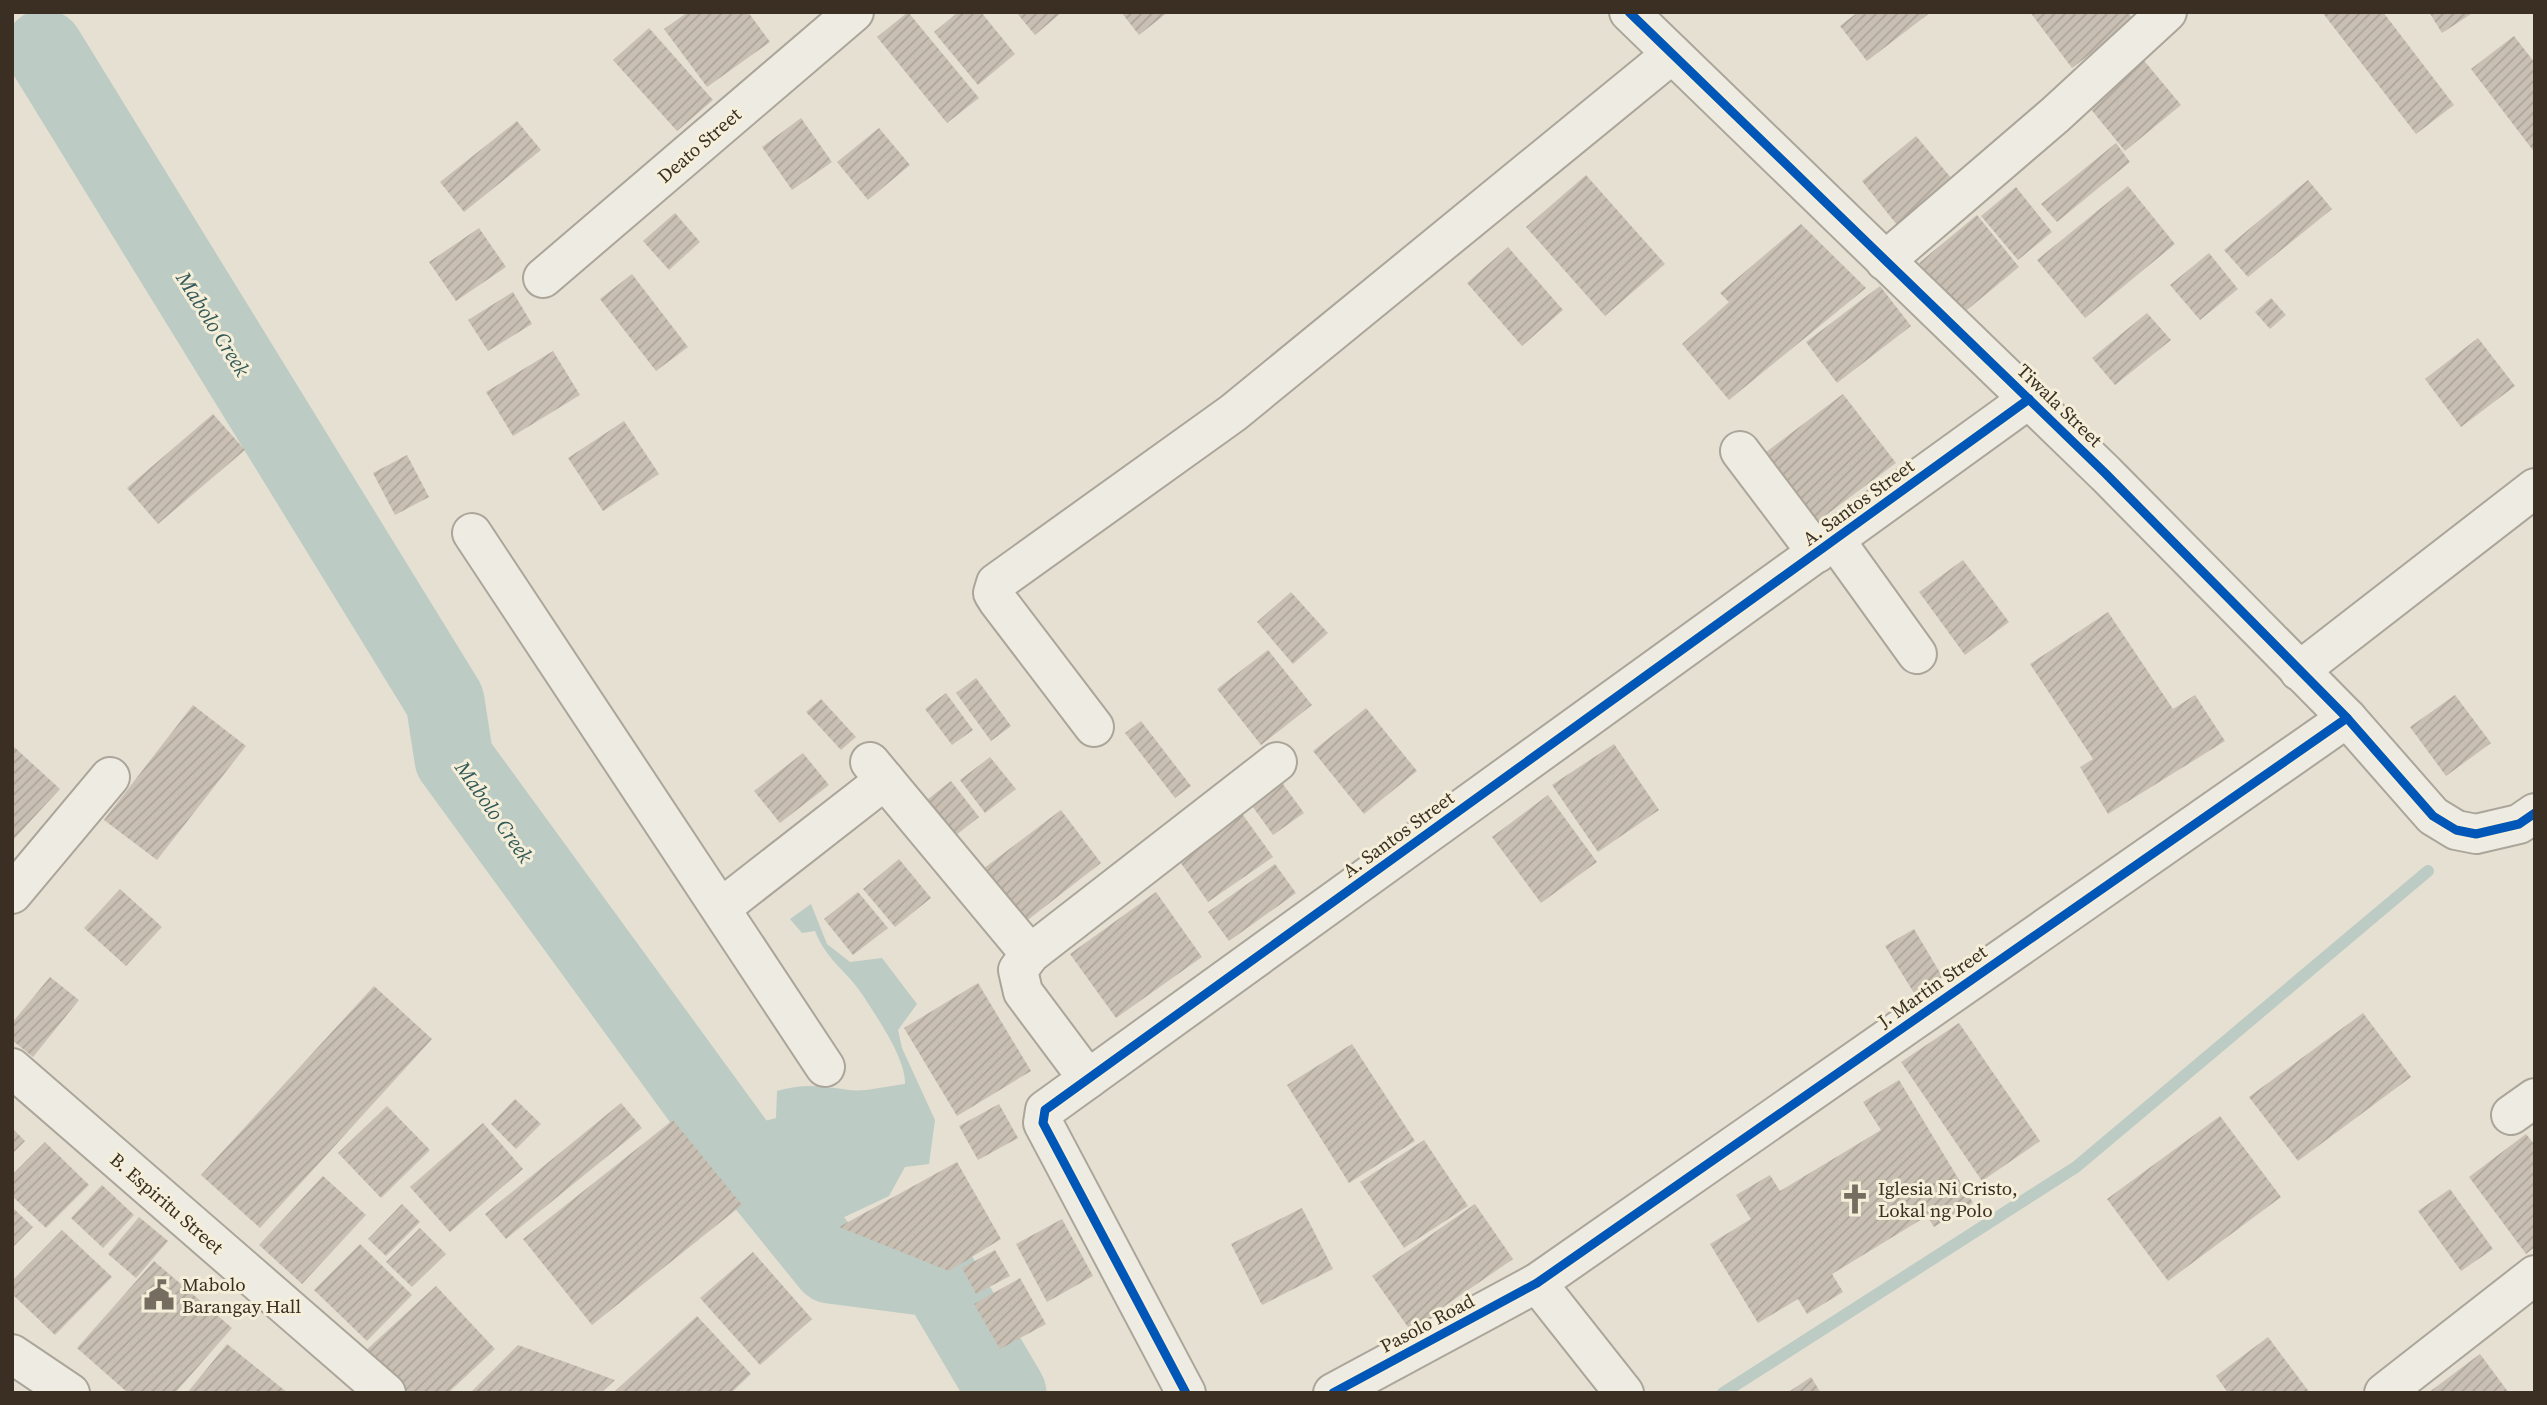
<svg xmlns="http://www.w3.org/2000/svg" width="2547" height="1405" font-family="'Source Serif 4',serif">
<style>
.water{fill:#bccbc3}
.lines{fill:none;stroke-linecap:round;stroke-linejoin:round}
.stream{stroke:#bccbc3;stroke-width:12}
.river{stroke:#bccbc3;stroke-width:79}
.building{fill:url(#building-hatch)}
.minor-casing{stroke:#aba59a;stroke-width:42}
.minor{stroke:#eeebe3;stroke-width:38}
.cycleway-casing{stroke:#f5eed9;stroke-width:13}
.cycleway{stroke:#0057b8;stroke-width:9}
.labels{text-anchor:middle;stroke-width:6;stroke-linejoin:round;paint-order:stroke}
.street-label{font-size:19px;fill:#3a2f22;stroke:#f5eed9}
.poi-label{font-size:19px;fill:#3a2f22;stroke:#f5eed9;text-anchor:start}
.water-label{font-size:21px;font-style:italic;fill:#325959;stroke:#f5eed9}
</style>
<defs>
<pattern id="building-hatch" width="6" height="6" patternUnits="userSpaceOnUse" patternTransform="scale(1.75)"><rect width="6" height="6" fill="#c9c0b3"/><path d="M-1 1l2-2M0 6l6-6M5 7l2-2" fill="none" stroke="#ada59a"/></pattern>
</defs>
<rect width="100%" height="100%" fill="#e5e0d2"/>
<path class="water" d="M811,904l16,40 23,18 32,-4 35,46 -19,26 4,18 33,72 -6,44 -24,3 -16,29 -55,26 2,29 -22,16 -101,-132 63,-17 1,-27c26,-8 46,-5 72,-1 17,2 38,-4 56,-6 1,-25 -27,-65 -41,-87 -17,-27 -36,-34 -49,-66l-13,2 -12,-14z"/>
<g class="lines">
<path class="stream" d="M1723,1393l353,-226 352,-296"/>
<path class="river" d="M44,49l401,652 9,58 291,399 86,106 108,14 68,115"/>
</g>
<g class="building">
<path d="M688,12h60l22,30 -63,45 -43,-58z"/>
<path d="M908,12l71,86 -32,25 -70,-86z"/>
<path d="M958,12h23l34,42 -37,31 -44,-53z"/>
<path d="M1016,12h46l-27,23z"/>
<path d="M1121,12h47l-29,23z"/>
<path d="M1858,12h73l-64,49 -27,-35z"/>
<path d="M2030,12h98l6,9 -62,47z"/>
<path d="M2322,12h61l71,93 -38,29z"/>
<path d="M2429,12h45l-32,21z"/>
<path d="M649,28l64,72 -36,31 -64,-71z"/>
<path d="M2514,36l21,27v90l-64,-84z"/>
<path d="M2141,57l40,48 -56,46 -40,-49z"/>
<path d="M801,118l31,44 -40,28 -30,-43z"/>
<path d="M517,121l24,29 -77,62 -24,-30z"/>
<path d="M879,128l31,37 -42,35 -31,-38z"/>
<path d="M1916,136l36,43 -55,46 -35,-44z"/>
<path d="M2116,143l14,19 -73,60 -16,-18z"/>
<path d="M1586,175l79,89 -60,52 -79,-89z"/>
<path d="M2308,180l24,29 -84,68 -24,-27z"/>
<path d="M2128,186l47,58 -90,74 -48,-58z"/>
<path d="M2016,187l36,45 -34,28 -37,-44z"/>
<path d="M675,213l25,29 -31,28 -26,-29z"/>
<path d="M1977,215l42,52 -57,47 -43,-51z"/>
<path d="M1801,224l65,64 -137,112 -47,-56 47,-42 -9,-9z"/>
<path d="M479,228l27,39 -50,34 -27,-39z"/>
<path d="M1508,247l55,63 -41,36 -55,-63z"/>
<path d="M2209,253l29,36 -38,31 -30,-35z"/>
<path d="M632,274l56,73 -32,24 -56,-72z"/>
<path d="M1880,286l31,40 -74,57 -31,-41z"/>
<path d="M513,292l19,32 -44,27 -20,-31z"/>
<path d="M2271,298l15,17 -16,14 -15,-17z"/>
<path d="M2147,313l24,27 -56,45 -23,-27z"/>
<path d="M2478,338l37,48 -54,41 -36,-48z"/>
<path d="M553,351l27,44 -67,41 -27,-44z"/>
<path d="M1843,394l53,69 -78,58 -52,-69z"/>
<path d="M213,414l32,36 -87,74 -31,-36z"/>
<path d="M624,421l35,53 -56,37 -35,-53z"/>
<path d="M407,455l22,42 -34,18 -22,-42z"/>
<path d="M1963,560l46,62 -44,33 -46,-63z"/>
<path d="M1291,592l37,41 -35,31 -36,-42z"/>
<path d="M2108,612l65,97 22,-14 30,46 -117,73 -28,-47 13,-8 -63,-95z"/>
<path d="M1268,650l44,55 -51,40 -44,-56z"/>
<path d="M976,678l35,48 -20,15 -35,-48z"/>
<path d="M946,693l27,37 -21,15 -27,-36z"/>
<path d="M2455,695l36,48 -45,33 -36,-49z"/>
<path d="M821,699l35,38 -15,13 -35,-38z"/>
<path d="M193,705l53,41 -89,114 -53,-40z"/>
<path d="M1366,708l51,63 -53,43 -51,-63z"/>
<path d="M1141,721l50,65 -16,12 -50,-65z"/>
<path d="M1614,744l45,66 -61,42 -46,-67z"/>
<path d="M12,745l48,44 -48,52z"/>
<path d="M803,753l26,32 -49,38 -26,-32z"/>
<path d="M990,757l26,32 -31,24 -25,-33z"/>
<path d="M1280,780l24,33 -31,22 -23,-32z"/>
<path d="M951,781l28,36 -28,22 -28,-36z"/>
<path d="M1548,795l49,67 -56,41 -49,-66z"/>
<path d="M1238,808l35,49 -65,45 -34,-49z"/>
<path d="M1061,810l40,53 -81,63 -41,-54z"/>
<path d="M899,859l32,39 -36,29 -32,-38z"/>
<path d="M1275,864l21,29 -67,48 -21,-29z"/>
<path d="M120,889l42,38 -36,39 -42,-38z"/>
<path d="M858,892l30,36 -35,27 -29,-36z"/>
<path d="M1156,892l46,65 -86,61 -46,-64z"/>
<path d="M1914,929l31,52 -28,17 -32,-52z"/>
<path d="M50,977l29,23 -46,57 -21,-17v-17z"/>
<path d="M978,983l53,88 -74,45 -53,-88z"/>
<path d="M374,986l58,53 -172,189 -59,-53z"/>
<path d="M2363,1013l48,64 -113,84 -49,-64z"/>
<path d="M1959,1023l81,118 -58,40 -81,-119z"/>
<path d="M1352,1044l63,97 -66,42 -62,-98z"/>
<path d="M1899,1080l74,123 -39,24 -7,-11 -95,58 11,18 -36,22 -9,-15 -40,24 -48,-79 41,-25 -15,-24 34,-20 10,16 101,-61 -18,-28z"/>
<path d="M515,1099l26,25 -25,25 -25,-25z"/>
<path d="M621,1103l21,25 -136,111 -21,-25z"/>
<path d="M999,1104l19,34 -40,22 -19,-34z"/>
<path d="M387,1106l43,44 -49,48 -43,-45z"/>
<path d="M2220,1116l61,81 -113,84 -61,-82z"/>
<path d="M673,1120l69,85 -150,120 -69,-86z"/>
<path d="M483,1123l40,46 -73,63 -40,-45z"/>
<path d="M12,1128l13,13 -13,13z"/>
<path d="M2526,1134l9,11v102l-9,7 -57,-77z"/>
<path d="M1424,1140l44,66 -64,42 -44,-66z"/>
<path d="M45,1142l44,43 -43,43 -34,-32v-21z"/>
<path d="M957,1162l44,77 -52,32 -110,-44z"/>
<path d="M323,1176l43,39 -64,69 -43,-39z"/>
<path d="M102,1185l32,30 -31,33 -32,-30z"/>
<path d="M2450,1189l43,60 -32,22 -43,-60z"/>
<path d="M402,1204l18,18 -34,34 -18,-17z"/>
<path d="M1475,1204l38,55 -103,71 -38,-54z"/>
<path d="M12,1207l21,20 -21,21z"/>
<path d="M1302,1208l31,61 -71,36 -31,-61z"/>
<path d="M139,1217l29,24 -32,37 -28,-24z"/>
<path d="M1062,1219l31,57 -46,26 -31,-58z"/>
<path d="M420,1228l26,26 -34,33 -26,-25z"/>
<path d="M62,1230l50,47 -57,58 -43,-41v-13z"/>
<path d="M360,1244l52,51 -45,46 -53,-51z"/>
<path d="M995,1250l15,26 -34,18 -14,-26z"/>
<path d="M753,1252l59,67 -52,46 -60,-67z"/>
<path d="M154,1261l78,67 -57,65h-47l-51,-45z"/>
<path d="M1020,1278l26,46 -46,25 -26,-45z"/>
<path d="M436,1286l59,63 -47,44h-48l-37,-40z"/>
<path d="M697,1316l54,58 -20,19h-118z"/>
<path d="M2268,1337l42,56h-82l-12,-17z"/>
<path d="M227,1344l61,49h-101z"/>
<path d="M518,1345l97,35 -14,13h-131z"/>
<path d="M2480,1354l29,39h-81z"/>
<path d="M1811,1377l10,16h-34z"/>
</g>
<g class="lines">
<g class="minor-casing">
<g id="minor">
<path d="M1629,12l477,462 241,244 86,98 23,14 20,4 43,-10 16,-11"/>
<path d="M1885,261l170,-146 112,-103"/>
<path d="M543,278l311,-266"/>
<path d="M1740,451l77,102"/>
<path d="M472,533l353,534"/>
<path d="M1835,540l82,114"/>
<path d="M2299,671l236,-183"/>
<path d="M1094,727l-96,-126 -5,-8 3,-10 237,-170 439,-359"/>
<path d="M870,762l160,192"/>
<path d="M12,894l98,-117"/>
<path d="M721,908l164,-128"/>
<path d="M12,1068l374,325"/>
<path d="M1088,1079l-65,-87 -5,-22 12,-16 247,-192"/>
<path d="M2511,1115l24,-17"/>
<path d="M1537,1283l87,110"/>
<path d="M12,1354l58,39"/>
<path d="M1186,1393l-143,-270 2,-13 984,-711"/>
<path d="M1333,1393l204,-110 810,-565"/>
<path d="M2384,1393l151,-118"/>
</g>
</g>
<use href="#minor" class="minor"/>
<g class="cycleway-casing">
<g id="cycleway">
<path d="M1629,12l477,462 241,244 86,98 23,14 20,4 43,-10 16,-11"/>
<path d="M1186,1393l-143,-270 2,-13 984,-711"/>
<path d="M1333,1393l204,-110 810,-565"/>
</g>
</g>
<use href="#cycleway" class="cycleway"/>
</g>
<defs>
<g id="church-bare" transform="scale(2.415)"><path d="M-1.2-6h2.4v3.5h3.3v2.4h-3.3V6h-2.4V-.1h-3.3v-2.4h3.3Z" fill="#766d60" stroke="#f5eed9" stroke-width="2.5" paint-order="stroke"/></g>
<g id="civic-bare" transform="scale(2.415)"><path d="M-.6-6.5H3V-4.5H.6V-3L4-1V1h2V6H-6V1h2V-1L-.6-3ZM-1.2 2.5V6h2.4V2.5Z" fill="#766d60" stroke="#f5eed9" stroke-width="2.5" paint-order="stroke"/></g>
</defs>
<g fill-rule="evenodd">
<use href="#church-bare" x="1855" y="1199"/>
<use href="#civic-bare" x="159" y="1295"/>
</g>
<g class="labels">
<g class="street-label">
<text transform="translate(699 145) rotate(-41)" y="7">Deato Street</text>
<text transform="translate(2060 405) rotate(44)" y="7">Tiwala Street</text>
<text transform="translate(1858 502) rotate(-36)" y="7">A. Santos Street</text>
<text transform="translate(1398 834) rotate(-36)" y="7">A. Santos Street</text>
<text transform="translate(1932 986) rotate(-35)" y="7">J. Martin Street</text>
<text transform="translate(167 1203) rotate(41)" y="7">B. Espiritu Street</text>
<text transform="translate(1427 1323) rotate(-28)" y="7">Pasolo Road</text>
</g>
<g class="poi-label">
<text x="1878" y="1195">Iglesia Ni Cristo,<tspan x="1878" dy="22">Lokal ng Polo</tspan></text>
<text x="182" y="1291">Mabolo<tspan x="182" dy="22">Barangay Hall</tspan></text>
</g>
<g class="water-label">
<text transform="translate(213 324) rotate(58)" y="7">Mabolo Creek</text>
<text transform="translate(494 812) rotate(55)" y="7">Mabolo Creek</text>
</g>
</g>
<rect width="2547" height="1405" fill="none" stroke="#3a2f22" stroke-width="28"/>
</svg>
